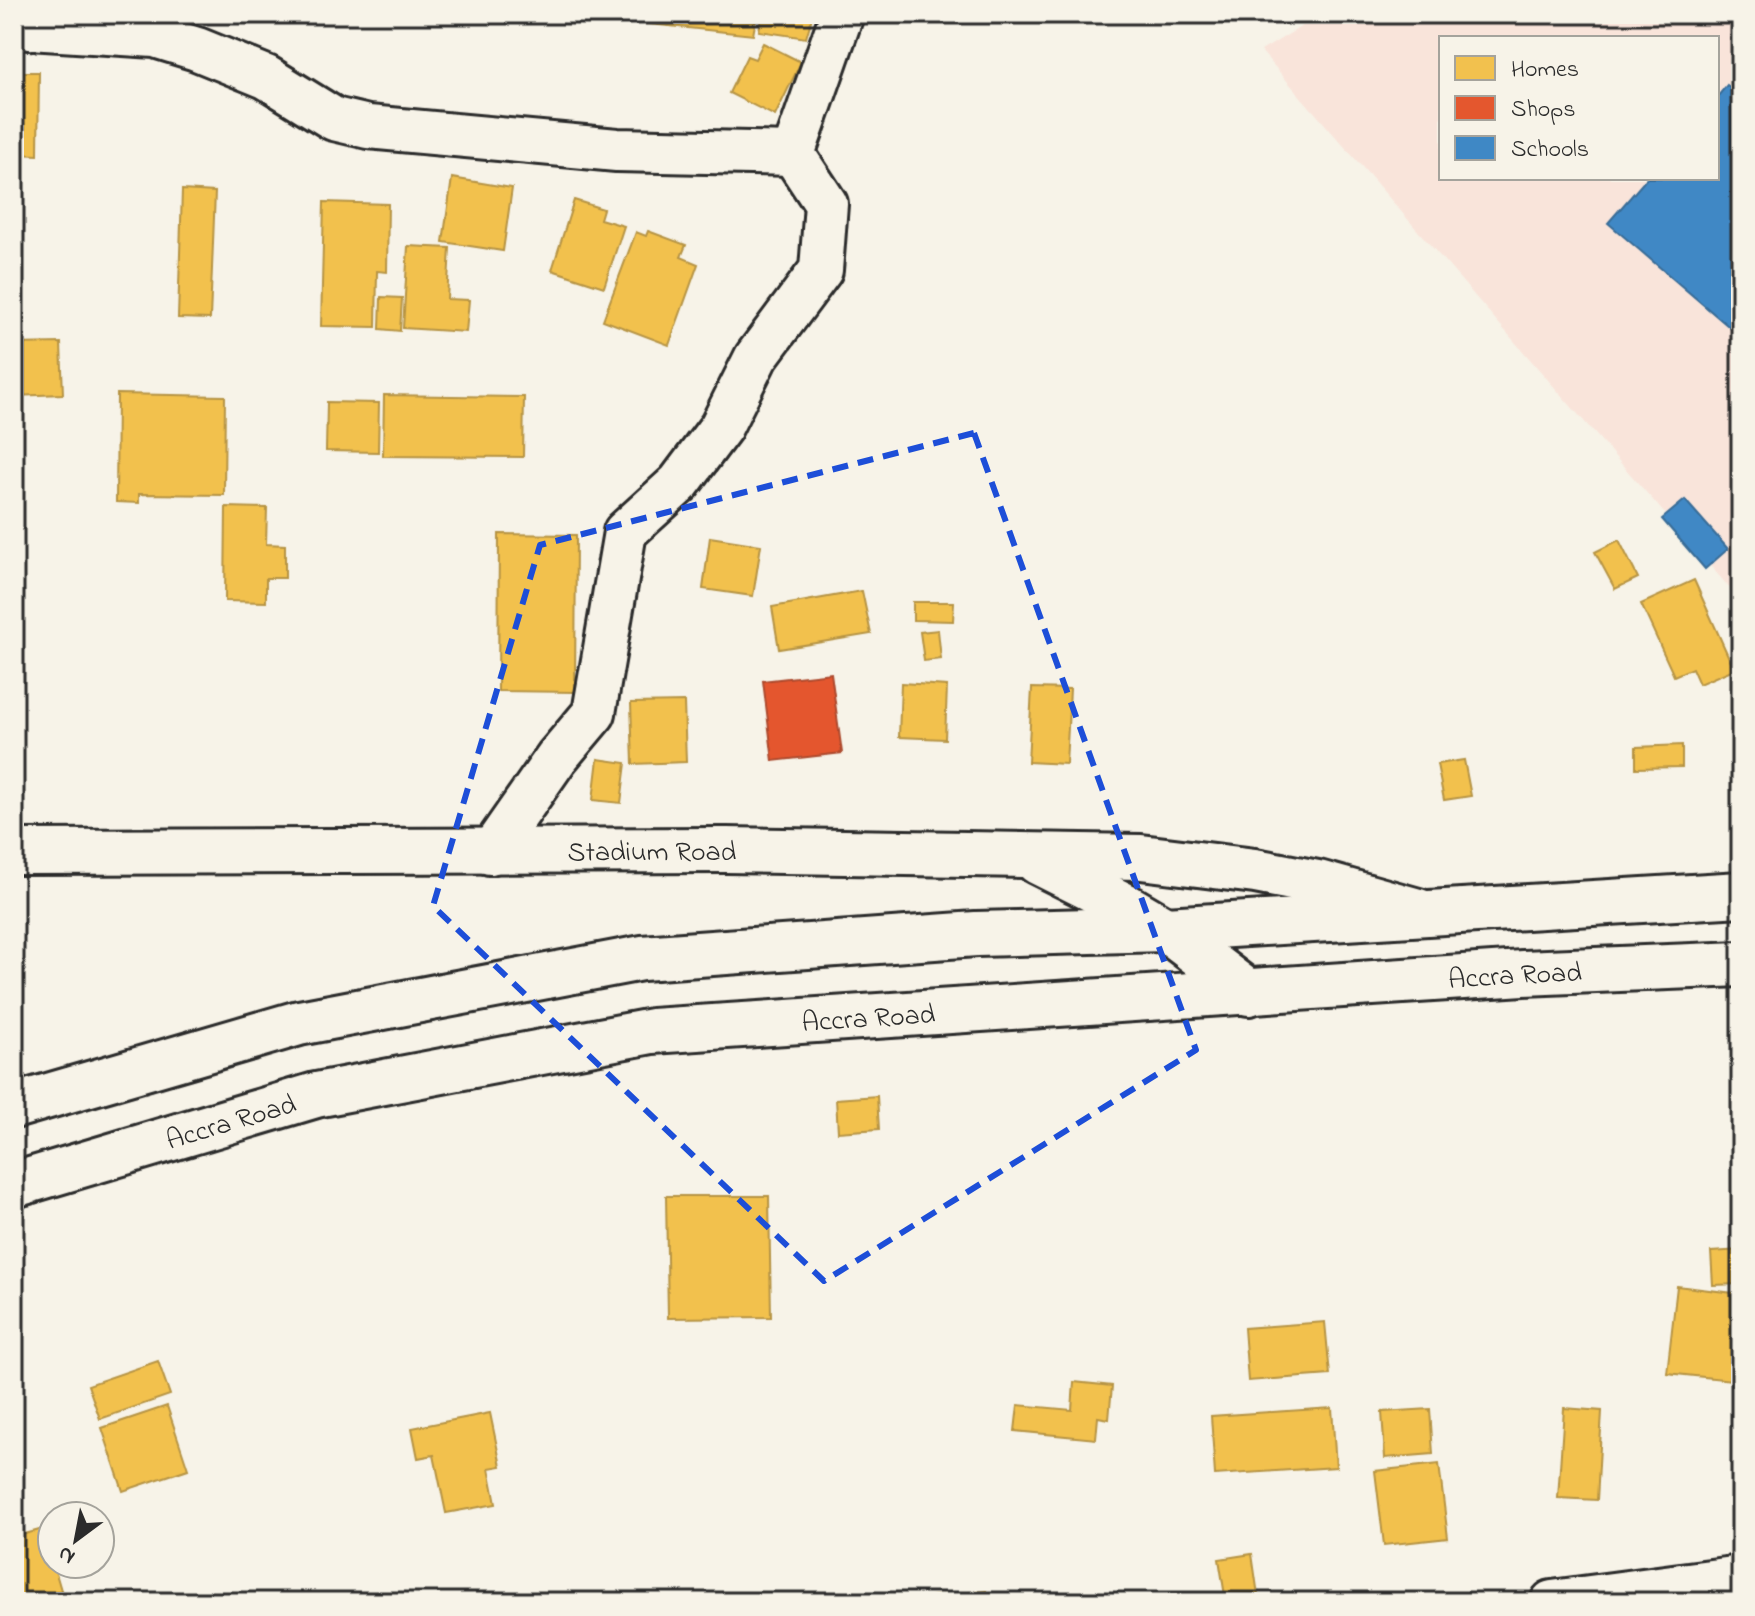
<svg xmlns="http://www.w3.org/2000/svg" width="1755" height="1616" font-family="'Indie Flower',sans-serif">
<style>
.built{fill:#f9e4da;fill-rule:evenodd}
.homes{fill:#f2c14e;stroke:#b69444;stroke-width:2}
.shops{fill:#e4572e;stroke:#ac4a2d;stroke-width:2}
.schools{fill:#3f88c5;stroke:#396c97;stroke-width:2}
.lines{fill:none;stroke-linecap:round;stroke-linejoin:round}
.minor-casing{stroke:#2b2b2b;stroke-width:48}
.secondary-casing{stroke:#2b2b2b;stroke-width:50}
.primary-casing{stroke:#2b2b2b;stroke-width:50}
.minor{stroke:#f7f3e8;stroke-width:42}
.secondary{stroke:#f7f3e8;stroke-width:44}
.primary{stroke:#f7f3e8;stroke-width:44}
.marked{fill:none;stroke:#1d4ed8;stroke-width:6;stroke-dasharray:16 10;stroke-linejoin:round}
.labels{text-anchor:middle;stroke-width:8;stroke-linejoin:round;paint-order:stroke}
.street-label{font-size:28px;fill:#2b2b2b;stroke:#f7f3e8}
</style>
<rect width="100%" height="100%" fill="#f7f3e8"/>
<filter id="ink" filterUnits="userSpaceOnUse"><feTurbulence type="fractalNoise" baseFrequency=".0125" numOctaves="2"/><feDisplacementMap in="SourceGraphic" scale="16" xChannelSelector="R" yChannelSelector="G"/><feConvolveMatrix kernelMatrix="1 2 1 2 8 2 1 2 1" color-interpolation-filters="sRGB"/></filter>
<g filter="url(#ink)">
<path class="built" d="M1322,14h419v587l-480,-550zM1441,38h276v140h-276z"/>
<g class="homes">
<path d="M633,14h124l-4,21 -121,-13z"/>
<path d="M762,14h51l-7,24 -47,-7z"/>
<path d="M763,43l38,19 -26,54 -46,-23 18,-37 8,3z"/>
<path d="M14,72h25l-1,83 -24,-1z"/>
<path d="M452,178l60,10 -9,63 -60,-9z"/>
<path d="M182,190l33,2 -5,127 -32,-1z"/>
<path d="M574,200l29,9 -3,10 24,7 -20,61 -52,-17z"/>
<path d="M324,202l64,2 -1,68 -10,-1 -1,56 -55,-1z"/>
<path d="M648,231l38,14 -5,12 17,7 -29,81 -66,-25 33,-88 10,4z"/>
<path d="M14,235h8l1,49h-9z"/>
<path d="M408,246l42,2 -3,51 22,1 -3,32 -63,-4z"/>
<path d="M381,297l21,1 -2,33 -20,-2z"/>
<path d="M61,343l2,51 -49,2v-52z"/>
<path d="M117,394l108,2 -1,99 -85,-1v9l-23,-1z"/>
<path d="M384,395l140,2 -1,60 -140,-1z"/>
<path d="M327,402l52,1 -1,49 -52,-1z"/>
<path d="M226,507l41,1 -1,36 19,1v33h-19v24l-41,-1z"/>
<path d="M499,534l77,1 -1,157 -77,-1z"/>
<path d="M710,537l51,8 -8,51 -50,-7z"/>
<path d="M1619,540l19,38 -23,11 -20,-37z"/>
<path d="M1694,580l40,89 -35,15 -7,-16 -18,8 -33,-72z"/>
<path d="M862,591l9,43 -92,15 -7,-42z"/>
<path d="M913,602h41l-1,19 -40,-1z"/>
<path d="M938,630l3,29 -17,2 -4,-29z"/>
<path d="M901,683l46,3 -2,53 -46,-2z"/>
<path d="M1032,688l38,1 -4,75 -38,-2z"/>
<path d="M684,702l2,60 -53,2 -2,-61z"/>
<path d="M1682,745v22l-46,1v-21z"/>
<path d="M598,759l28,4 -5,40 -28,-3z"/>
<path d="M1464,760l7,36 -27,4 -7,-36z"/>
<path d="M877,1096l2,33 -41,3 -2,-33z"/>
<path d="M666,1196h103l2,121 -103,1z"/>
<path d="M1741,1250v34l-28,1 -2,-33z"/>
<path d="M1677,1286l64,8v87l-74,-8z"/>
<path d="M1325,1322l5,53 -82,6 -4,-53z"/>
<path d="M158,1361l12,34 -70,24 -12,-34z"/>
<path d="M1074,1382l38,4 -3,33 -11,-2 -2,22 -81,-8 3,-26 54,5z"/>
<path d="M167,1406l21,63 -65,22 -21,-63z"/>
<path d="M1332,1408l4,59 -121,8 -4,-59z"/>
<path d="M1564,1408l38,3 -5,89 -39,-2z"/>
<path d="M1430,1409l3,45 -48,4 -3,-46z"/>
<path d="M490,1413l11,53 -12,2 7,36 -50,9 -12,-58 -16,3 -6,-30z"/>
<path d="M1439,1464l9,74 -64,7 -9,-74z"/>
<path d="M43,1529l20,68 -19,5h-30v-65z"/>
<path d="M1252,1554l7,48h-33l-7,-43z"/>
<path d="M986,1591l1,11h-106z"/>
<path d="M271,1597l1,5h-47z"/>
</g>
<path class="shops" d="M831,673l11,80 -69,8 -10,-80z"/>
<g class="schools">
<path d="M1727,85l14,12v240l-133,-114 39,-45h70v-81z"/>
<path d="M1685,500l43,49 -23,20 -43,-50z"/>
</g>
<g class="lines">
<g class="minor-casing">
<g id="minor">
<path d="M14,27l141,9 42,13 69,28 68,42 34,8 249,23 176,4"/>
<path d="M793,154l49,-140"/>
<path d="M490,853l67,-96 37,-44 31,-181 54,-49 42,-56 35,-70 65,-87 5,-66 -33,-50"/>
<path d="M1552,1602l189,-25"/>
</g>
</g>
<g class="secondary-casing">
<g id="secondary">
<path id="s1" d="M14,852l713,-2 414,7 114,14 63,12 100,28"/>
<path d="M1038,862l86,43 41,24 84,64"/>
</g>
</g>
<g class="primary-casing">
<g id="primary">
<path d="M14,1106l285,-83 343,-65 334,-24 189,-5 576,-35"/>
<path id="s2" d="M14,1185l302,-90 336,-64 871,-58 218,-9"/>
</g>
</g>
<use href="#minor" class="minor"/>
<use href="#secondary" class="secondary"/>
<use href="#primary" class="primary"/>
</g>
</g>
<path class="marked" d="M974,433l222,617 -372,231 -391,-375 107,-361z"/>
<g class="labels">
<g class="street-label">
<text dy="10" stroke="none"><textPath href="#s1" startOffset="638">Stadium Road</textPath></text>
<text dy="10" stroke="none"><textPath href="#s2" startOffset="1522">Accra Road</textPath></text>
<text dy="10" stroke="none"><textPath href="#s2" startOffset="874">Accra Road</textPath></text>
<text dy="10" stroke="none"><textPath href="#s2" startOffset="226">Accra Road</textPath></text>
</g>
</g>
<rect width="1755" height="1616" fill="none" stroke="#f7f3e8" stroke-width="48"/>
<rect x="24" y="24" width="1707" height="1568" fill="none" stroke="#2b2b2b" stroke-width="3" filter="url(#ink)"/>
<rect x="1439" y="36" width="280" height="144" fill="#f7f3e8" stroke="#a5a39c" stroke-width="2"/>
<rect x="1455" y="56" width="40" height="24" fill="#f2c14e" stroke="#a5a39c" stroke-width="2"/>
<text x="1511" y="76" font-size="24" fill="#2b2b2b">Homes</text>
<rect x="1455" y="96" width="40" height="24" fill="#e4572e" stroke="#a5a39c" stroke-width="2"/>
<text x="1511" y="116" font-size="24" fill="#2b2b2b">Shops</text>
<rect x="1455" y="136" width="40" height="24" fill="#3f88c5" stroke="#a5a39c" stroke-width="2"/>
<text x="1511" y="156" font-size="24" fill="#2b2b2b">Schools</text>
<g transform="translate(76 1540) rotate(212)"><circle r="38" fill="#f7f3e8" stroke="#a5a39c" stroke-width="2"/>
<path d="M0-6L14 30L0 20L-14 30Z" fill="#2b2b2b"/>
<text y="-12" font-size="22" font-weight="bold" text-anchor="middle" fill="#2b2b2b">N</text>
</g>
</svg>
